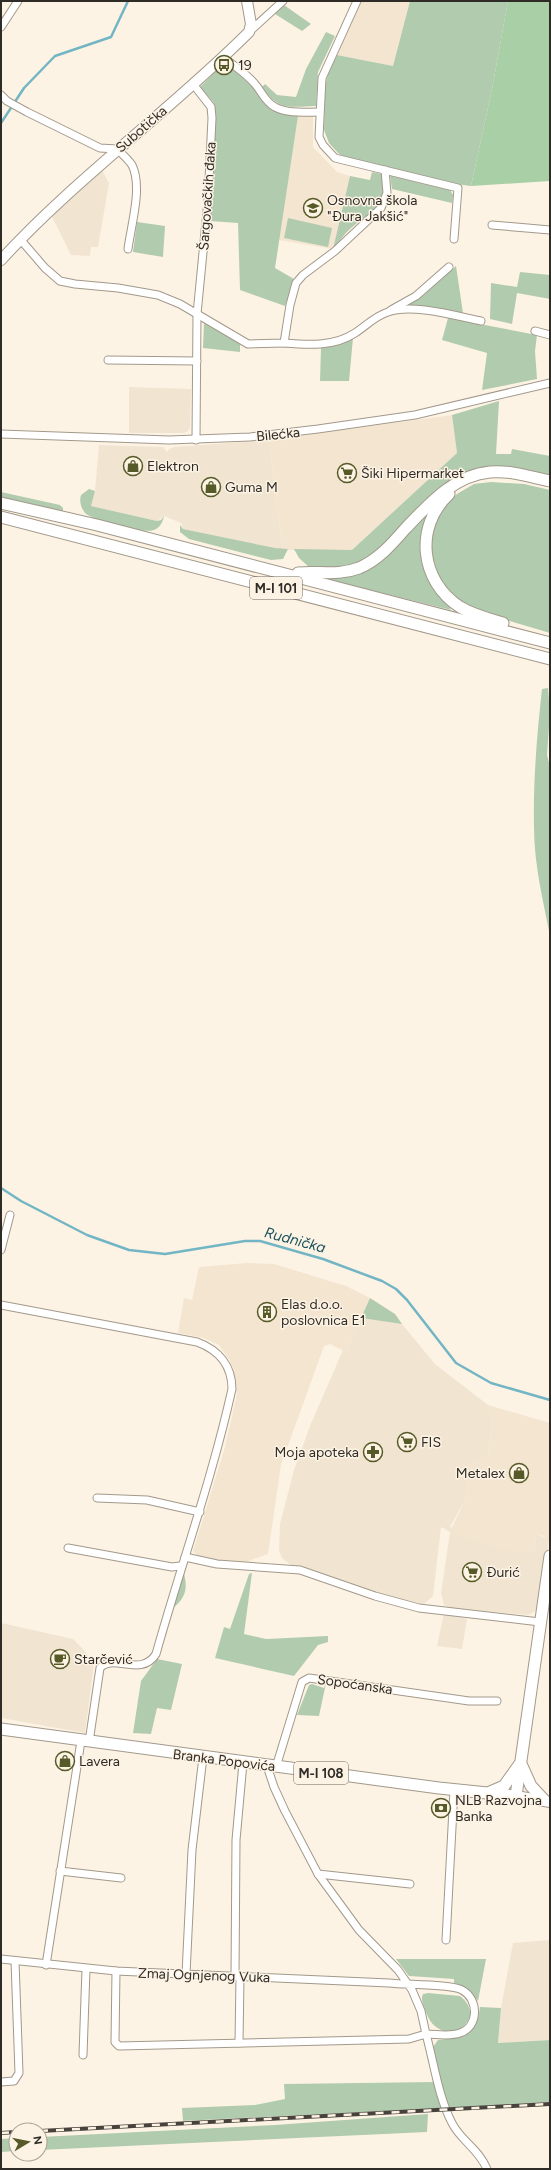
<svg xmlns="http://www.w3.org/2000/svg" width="551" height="2170" font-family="Figtree,sans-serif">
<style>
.commercial{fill:#f1e5d1}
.built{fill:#f4e5d1}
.green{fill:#b1cbaf}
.forest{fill:#a8cfa5}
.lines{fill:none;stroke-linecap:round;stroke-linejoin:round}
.stream{stroke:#72b5c4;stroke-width:2.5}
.street-casing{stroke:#a2998b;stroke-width:9}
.secondary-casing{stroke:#a2998b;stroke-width:12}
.primary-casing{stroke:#a2998b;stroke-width:13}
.street{stroke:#fff;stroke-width:7}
.secondary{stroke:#fff;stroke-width:10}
.primary{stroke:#fff;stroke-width:11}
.rail-casing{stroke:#47423c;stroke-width:4}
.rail{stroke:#fdf3e4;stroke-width:2.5;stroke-dasharray:8;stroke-linecap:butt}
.labels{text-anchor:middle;stroke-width:3;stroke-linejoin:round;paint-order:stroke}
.shield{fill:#fdf3e4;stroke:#6d675f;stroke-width:1}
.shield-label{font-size:13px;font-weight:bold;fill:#2f2b26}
.poi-label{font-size:14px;fill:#2f2b26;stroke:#fdf3e4;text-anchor:start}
.street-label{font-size:14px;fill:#2f2b26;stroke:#fdf3e4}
.water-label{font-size:15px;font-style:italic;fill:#1b5560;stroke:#fdf3e4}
</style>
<rect width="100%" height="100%" fill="#fdf3e4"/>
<g class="commercial">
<path d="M101,169l8,14 -11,64h-7l-1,9 -19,-1 -20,-40z"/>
<path d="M129,387l62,2 -1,39 -2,3 -4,2h-55z"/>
<path d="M269,440l14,110 -100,-21 -2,-6 -17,-7 -7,5 -66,-15 4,-15 4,-46 64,2 4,5 2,-3 6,-2z"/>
<path d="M361,1318l41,6 33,40 53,41 4,18 -4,31 -15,6 -8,40 -15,27 84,25 2,-18 11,4 2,3 -10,62 -2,7 -9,5 -78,-7 -6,-3 -3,-12 9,-61 -9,-5 -8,69 -9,8 -43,-10 -67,-23 -22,-5 -10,-8 -3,-7 1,-27 14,-54 16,-44 33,-76 3,2z"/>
<path d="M444,1613l23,6 -5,30 -25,-3z"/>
<path d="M1,1623l72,16 11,11 10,14 -9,69 -84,-15z"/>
<path d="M550,1940v100l-52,3 3,-35 12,-65z"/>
</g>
<g class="built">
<path d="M360,1h50l-17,65 -56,-11z"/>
<path d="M313,115v32l24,25 13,4 -17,73 -55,-9 20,-124z"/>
<path d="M452,415l5,38 -105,97h-69l-14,-110z"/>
<path d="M247,1263l27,1 72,22 24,12 -24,54 -16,-8 -6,2 -43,119 -13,89 -22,8 -32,-1 -15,-4 -6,-6 32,-104 12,-53 -1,-12 -6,-21 -11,-16 -15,-7 -26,-5 6,-35 8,2 7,-33z"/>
<path d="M488,1405l62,18v113l-1,5 -5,-5 -8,-2 -2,18 -34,-3 -50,-17 15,-32 8,-41 15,-5 4,-31z"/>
</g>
<g class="green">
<path d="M410,1h98l-16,88 -21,97 -8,-1 -116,-27 -8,-4 -10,-11 -5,-13 1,-43 3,-13 9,-19 56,11z"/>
<path d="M284,5l27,19 -9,7 -27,-17z"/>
<path d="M326,32l9,4 -17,36 -2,34c-26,1 -38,5 -54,-19l3,-3 12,11 19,2 10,-28z"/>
<path d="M225,62l28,25 12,16 9,8 24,5 -23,152 19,11 -9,27 -45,-16 -2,-67 -28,-2 5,-112 -1,-6 -14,-16z"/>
<path d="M372,172l10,2c6,34 -9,35 -31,54 -7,6 -12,14 -18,21l17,-73 20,4z"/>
<path d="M390,175l60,15 3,5 -1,8 -60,-14z"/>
<path d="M288,218l44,10 -4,19 -44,-9z"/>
<path d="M137,222l28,4 -2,31 -30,-5z"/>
<path d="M456,266l7,47 -40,-6h-19l20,-12z"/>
<path d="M520,272l30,3v24l-33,-6 -5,31 -22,-5 1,-36 26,4z"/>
<path d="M448,318l89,17 -2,16 2,28 -55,11 5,-37 -45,-13z"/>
<path d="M204,323l36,21v8l-37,-4z"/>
<path d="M353,338l-4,43h-29l1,-33 13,-3z"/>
<path d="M499,401l-3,53h15l1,-5 38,7v21h-93l-85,80 -23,11h-39l-11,-10 -5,-9 58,1 105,-97 -5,-38z"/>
<path d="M491,482l33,2 26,6v143l-77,-23 -25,-18 -16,-27v-39l11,-20 14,-12 17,-10z"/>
<path d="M89,489l6,2 -4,15 66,15 4,-1 3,-4c-1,5 -3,10 -8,13 -10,7 -62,-8 -71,-16 -4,-5 -6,-12 -4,-18z"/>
<path d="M1,492l59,13 3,3v5l-62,-15z"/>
<path d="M430,509l-8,34 29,67 -125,-31 21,-4z"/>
<path d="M180,525l3,4 92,19 13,1 -5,10 -12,1 -82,-21 -9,-7z"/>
<path d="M548,688l2,25 -3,42 3,12v169c-7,-36 -16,-72 -16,-109 -1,-45 3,-93 8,-138z"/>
<path d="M370,1298l25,16 7,10 -41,-6z"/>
<path d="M182,1567c6,19 6,29 -10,42z"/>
<path d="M252,1573l-8,61 22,5 62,-3v6l-10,3 -24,31 -79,-18 9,-31 6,2 19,-55z"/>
<path d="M157,1659l25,5 -11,46 -14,-2 -6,26 -18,-1 8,-52z"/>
<path d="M326,1683l-7,33 -22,-1 12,-30 3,-1 12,4z"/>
<path d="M396,1959h90l-8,42 -12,-14 -12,-3v-5l-45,-3z"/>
<path d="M428,1993l32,3c32,25 -21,56 -34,16 -2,-6 -6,-12 -3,-18z"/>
<path d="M480,2007l21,1 -3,35 52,-3v62l-103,6 -14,-61 5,-7c25,-3 39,-5 42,-33z"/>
<path d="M436,2082l7,26 -260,13 -1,-13 73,-3 30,-6 -1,-15z"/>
<path d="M428,2114l-1,18 -387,18v-13l235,-12z"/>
<path d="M16,2138v13l-15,1v-13z"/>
</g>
<path class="forest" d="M508,1h42v180l-79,5 21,-97z"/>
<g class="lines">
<g class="stream">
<path d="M1,123l23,-35 31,-32 56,-19 17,-36"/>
<path d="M1,1188l20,13 66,34 42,15 36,4 80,-13h15l63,18 59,22 14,8 11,11 49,63 35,20 59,17"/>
</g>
<g class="street-casing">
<g id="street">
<path d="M357,1l-35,77 -3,59 4,8 12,13 123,30 -4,51"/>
<path d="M1,27l17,-26"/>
<path d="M249,32l34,-31"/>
<path d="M223,57c11,9 23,16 32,27 7,8 10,18 20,23 13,7 30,5 44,5"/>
<path d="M193,84l18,23 1,11 -4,83 -11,113 -1,126"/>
<path d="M1,95l6,6 20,11 73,36 17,1c5,5 11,10 15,16 11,22 -1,60 -4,84"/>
<path d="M492,225l58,5"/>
<path d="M20,239l25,29 15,13 15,3 43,4 40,7 22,9 68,40 36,-1 6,-38 6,-22 7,-8 32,-24 46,-43 6,-15 -2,-23"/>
<path d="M391,310l25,-14 33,-29"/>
<path d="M535,331l15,4"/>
<path d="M284,343c23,2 50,4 71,-10 11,-7 20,-17 33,-21 23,-9 68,4 93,9"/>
<path d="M108,360l89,1"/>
<path d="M1,434l168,6 81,-3 68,-8 97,-14 135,-32"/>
<path d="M1,1250l9,-35"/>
<path d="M1,1305l196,37c22,8 35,24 35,47 -20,90 -51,176 -76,265 -15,24 -43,-1 -56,14l-11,74"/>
<path d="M97,1498l50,2 53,12"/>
<path d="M68,1548l104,19 8,-1"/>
<path d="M185,1557l32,7 83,6 75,26 44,12 121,14"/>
<path d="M276,1767l26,-85 7,-4 160,23h28"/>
<path d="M60,1871l61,7"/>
<path d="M318,1874l92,10"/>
<path d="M446,1940l8,-150"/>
<path d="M1,1959l115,12 273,12c16,2 62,1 73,7 17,9 17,37 -2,43 -11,4 -23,1 -34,1l-5,-23 -9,-21 -14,-20 -39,-40 -41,-56 -33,-63 -11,-24 -7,-21"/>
<path d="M46,1965l35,-224"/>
<path d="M116,1971l-1,71 4,4 290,-7 17,-5c8,29 12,62 26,89 9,18 26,25 35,46"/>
<path d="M186,1974l6,-124 11,-93"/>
<path d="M235,1976l1,-136 7,-77"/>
<path d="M239,2043l1,-66"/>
<path d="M83,2055l3,-86"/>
<path d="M1,2082l13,-1 5,-8 -4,-112"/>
</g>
</g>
<g class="secondary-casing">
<g id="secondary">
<path d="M1,260c76,-83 169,-149 248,-228l2,-8 -4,-23"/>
<path d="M516,1796l34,6"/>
</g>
</g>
<g class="primary-casing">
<g id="primary">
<path d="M449,494c-35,33 -29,87 11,113 13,8 29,12 43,16"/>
<path d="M1,503l96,22 453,118"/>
<path d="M1,517l549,142"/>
<path d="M298,573c21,-2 40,3 61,-5 19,-8 33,-24 46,-39 23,-24 49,-54 85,-57 20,-2 40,5 60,9"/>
<path d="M1,1729l438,59 77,8 34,-240"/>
<path d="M522,1766l9,20 13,14"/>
<path d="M490,1792l14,-6 15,-21"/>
</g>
</g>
<use href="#street" class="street"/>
<use href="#secondary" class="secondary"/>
<use href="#primary" class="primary"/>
<g class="rail-casing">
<g id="rail">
<path d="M40,2131l510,-27"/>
<path d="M1,2133l15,-1"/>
</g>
</g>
<use href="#rail" class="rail"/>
</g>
<defs>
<g id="bus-ring" transform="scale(1)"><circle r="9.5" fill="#fdf3e4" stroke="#565a28" stroke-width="1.5"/><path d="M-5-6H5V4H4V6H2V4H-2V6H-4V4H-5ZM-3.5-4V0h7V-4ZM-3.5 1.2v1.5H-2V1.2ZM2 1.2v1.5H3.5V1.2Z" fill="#565a28"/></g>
<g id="school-ring" transform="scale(1)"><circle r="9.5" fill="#fdf3e4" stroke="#565a28" stroke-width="1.5"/><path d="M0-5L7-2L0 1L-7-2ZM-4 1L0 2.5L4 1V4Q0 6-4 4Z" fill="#565a28"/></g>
<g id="shop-ring" transform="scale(1)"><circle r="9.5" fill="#fdf3e4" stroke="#565a28" stroke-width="1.5"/><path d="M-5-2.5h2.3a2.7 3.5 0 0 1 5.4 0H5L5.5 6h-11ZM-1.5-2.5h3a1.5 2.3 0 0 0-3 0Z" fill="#565a28"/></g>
<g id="supermarket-ring" transform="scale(1)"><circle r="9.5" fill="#fdf3e4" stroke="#565a28" stroke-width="1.5"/><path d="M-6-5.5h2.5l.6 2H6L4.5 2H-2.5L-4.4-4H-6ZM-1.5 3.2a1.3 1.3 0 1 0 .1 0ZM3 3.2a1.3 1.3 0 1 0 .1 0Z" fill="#565a28"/></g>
<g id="building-ring" transform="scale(1)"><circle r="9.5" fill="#fdf3e4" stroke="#565a28" stroke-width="1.5"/><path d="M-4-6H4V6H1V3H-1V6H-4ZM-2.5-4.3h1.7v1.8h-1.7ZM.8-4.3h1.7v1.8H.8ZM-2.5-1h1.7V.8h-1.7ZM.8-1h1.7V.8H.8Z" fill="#565a28"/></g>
<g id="pharmacy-ring" transform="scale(1)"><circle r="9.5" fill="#fdf3e4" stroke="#565a28" stroke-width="1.5"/><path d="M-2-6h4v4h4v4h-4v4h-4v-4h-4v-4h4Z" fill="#565a28"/></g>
<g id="cafe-ring" transform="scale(1)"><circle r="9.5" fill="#fdf3e4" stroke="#565a28" stroke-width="1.5"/><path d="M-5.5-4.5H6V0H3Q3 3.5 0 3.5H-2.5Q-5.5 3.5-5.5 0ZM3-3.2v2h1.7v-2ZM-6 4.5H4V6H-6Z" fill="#565a28"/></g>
<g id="bank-ring" transform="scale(1)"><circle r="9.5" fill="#fdf3e4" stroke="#565a28" stroke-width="1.5"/><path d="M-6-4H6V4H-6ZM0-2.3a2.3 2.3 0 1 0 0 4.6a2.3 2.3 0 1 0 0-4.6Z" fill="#565a28"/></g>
</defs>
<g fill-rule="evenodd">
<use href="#bus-ring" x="224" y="65"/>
<use href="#school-ring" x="313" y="208"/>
<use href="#shop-ring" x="133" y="466"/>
<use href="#supermarket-ring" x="347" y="473"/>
<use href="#shop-ring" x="211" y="487"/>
<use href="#building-ring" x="267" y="1312"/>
<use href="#supermarket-ring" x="407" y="1442"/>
<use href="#pharmacy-ring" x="373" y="1452"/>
<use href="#shop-ring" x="519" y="1473"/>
<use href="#supermarket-ring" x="472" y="1572"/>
<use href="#cafe-ring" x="60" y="1659"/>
<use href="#shop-ring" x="65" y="1761"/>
<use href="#bank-ring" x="441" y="1808"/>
</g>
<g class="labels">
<g class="shield">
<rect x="250" y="577" width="52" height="22" rx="3"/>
<rect x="294" y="1762" width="54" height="22" rx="3"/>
</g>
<g class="shield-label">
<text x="276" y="593">M-I 101</text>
<text x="321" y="1778">M-I 108</text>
</g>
<g class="poi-label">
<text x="238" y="70">19</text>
<text x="327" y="205">Osnovna škola<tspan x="327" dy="16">"Đura Jakšić"</tspan></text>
<text x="147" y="471">Elektron</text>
<text x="361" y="478">Šiki Hipermarket</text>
<text x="225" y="492">Guma M</text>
<text x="281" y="1309">Elas d.o.o.<tspan x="281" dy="16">poslovnica E1</tspan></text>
<text x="421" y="1447">FIS</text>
<text x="359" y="1457" text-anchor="end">Moja apoteka</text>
<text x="505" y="1478" text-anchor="end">Metalex</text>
<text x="486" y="1577">Đurić</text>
<text x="74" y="1664">Starčević</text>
<text x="79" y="1766">Lavera</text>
<text x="455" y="1805">NLB Razvojna<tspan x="455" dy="16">Banka</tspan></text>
</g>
<g class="street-label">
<text transform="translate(141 129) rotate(-41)" y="5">Subotička</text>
<text transform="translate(207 196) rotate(-86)" y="5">Šargovačkih đaka</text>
<text transform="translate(278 434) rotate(-6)" y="5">Bilećka</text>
<text transform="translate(355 1684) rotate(8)" y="5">Sopoćanska</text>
<text transform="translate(224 1760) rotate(7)" y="5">Branka Popovića</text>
<text transform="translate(204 1975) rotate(2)" y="5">Zmaj Ognjenog Vuka</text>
</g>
<g class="water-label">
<text transform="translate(295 1240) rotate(15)" y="5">Rudnička</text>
</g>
</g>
<rect width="551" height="2170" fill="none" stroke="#2f2b26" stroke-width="4"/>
<g transform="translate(28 2142) rotate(80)"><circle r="19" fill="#fdf3e4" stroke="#aba398"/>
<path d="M0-3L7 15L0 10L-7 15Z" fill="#565a28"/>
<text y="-6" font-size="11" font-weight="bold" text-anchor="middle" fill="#2f2b26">N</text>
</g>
</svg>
